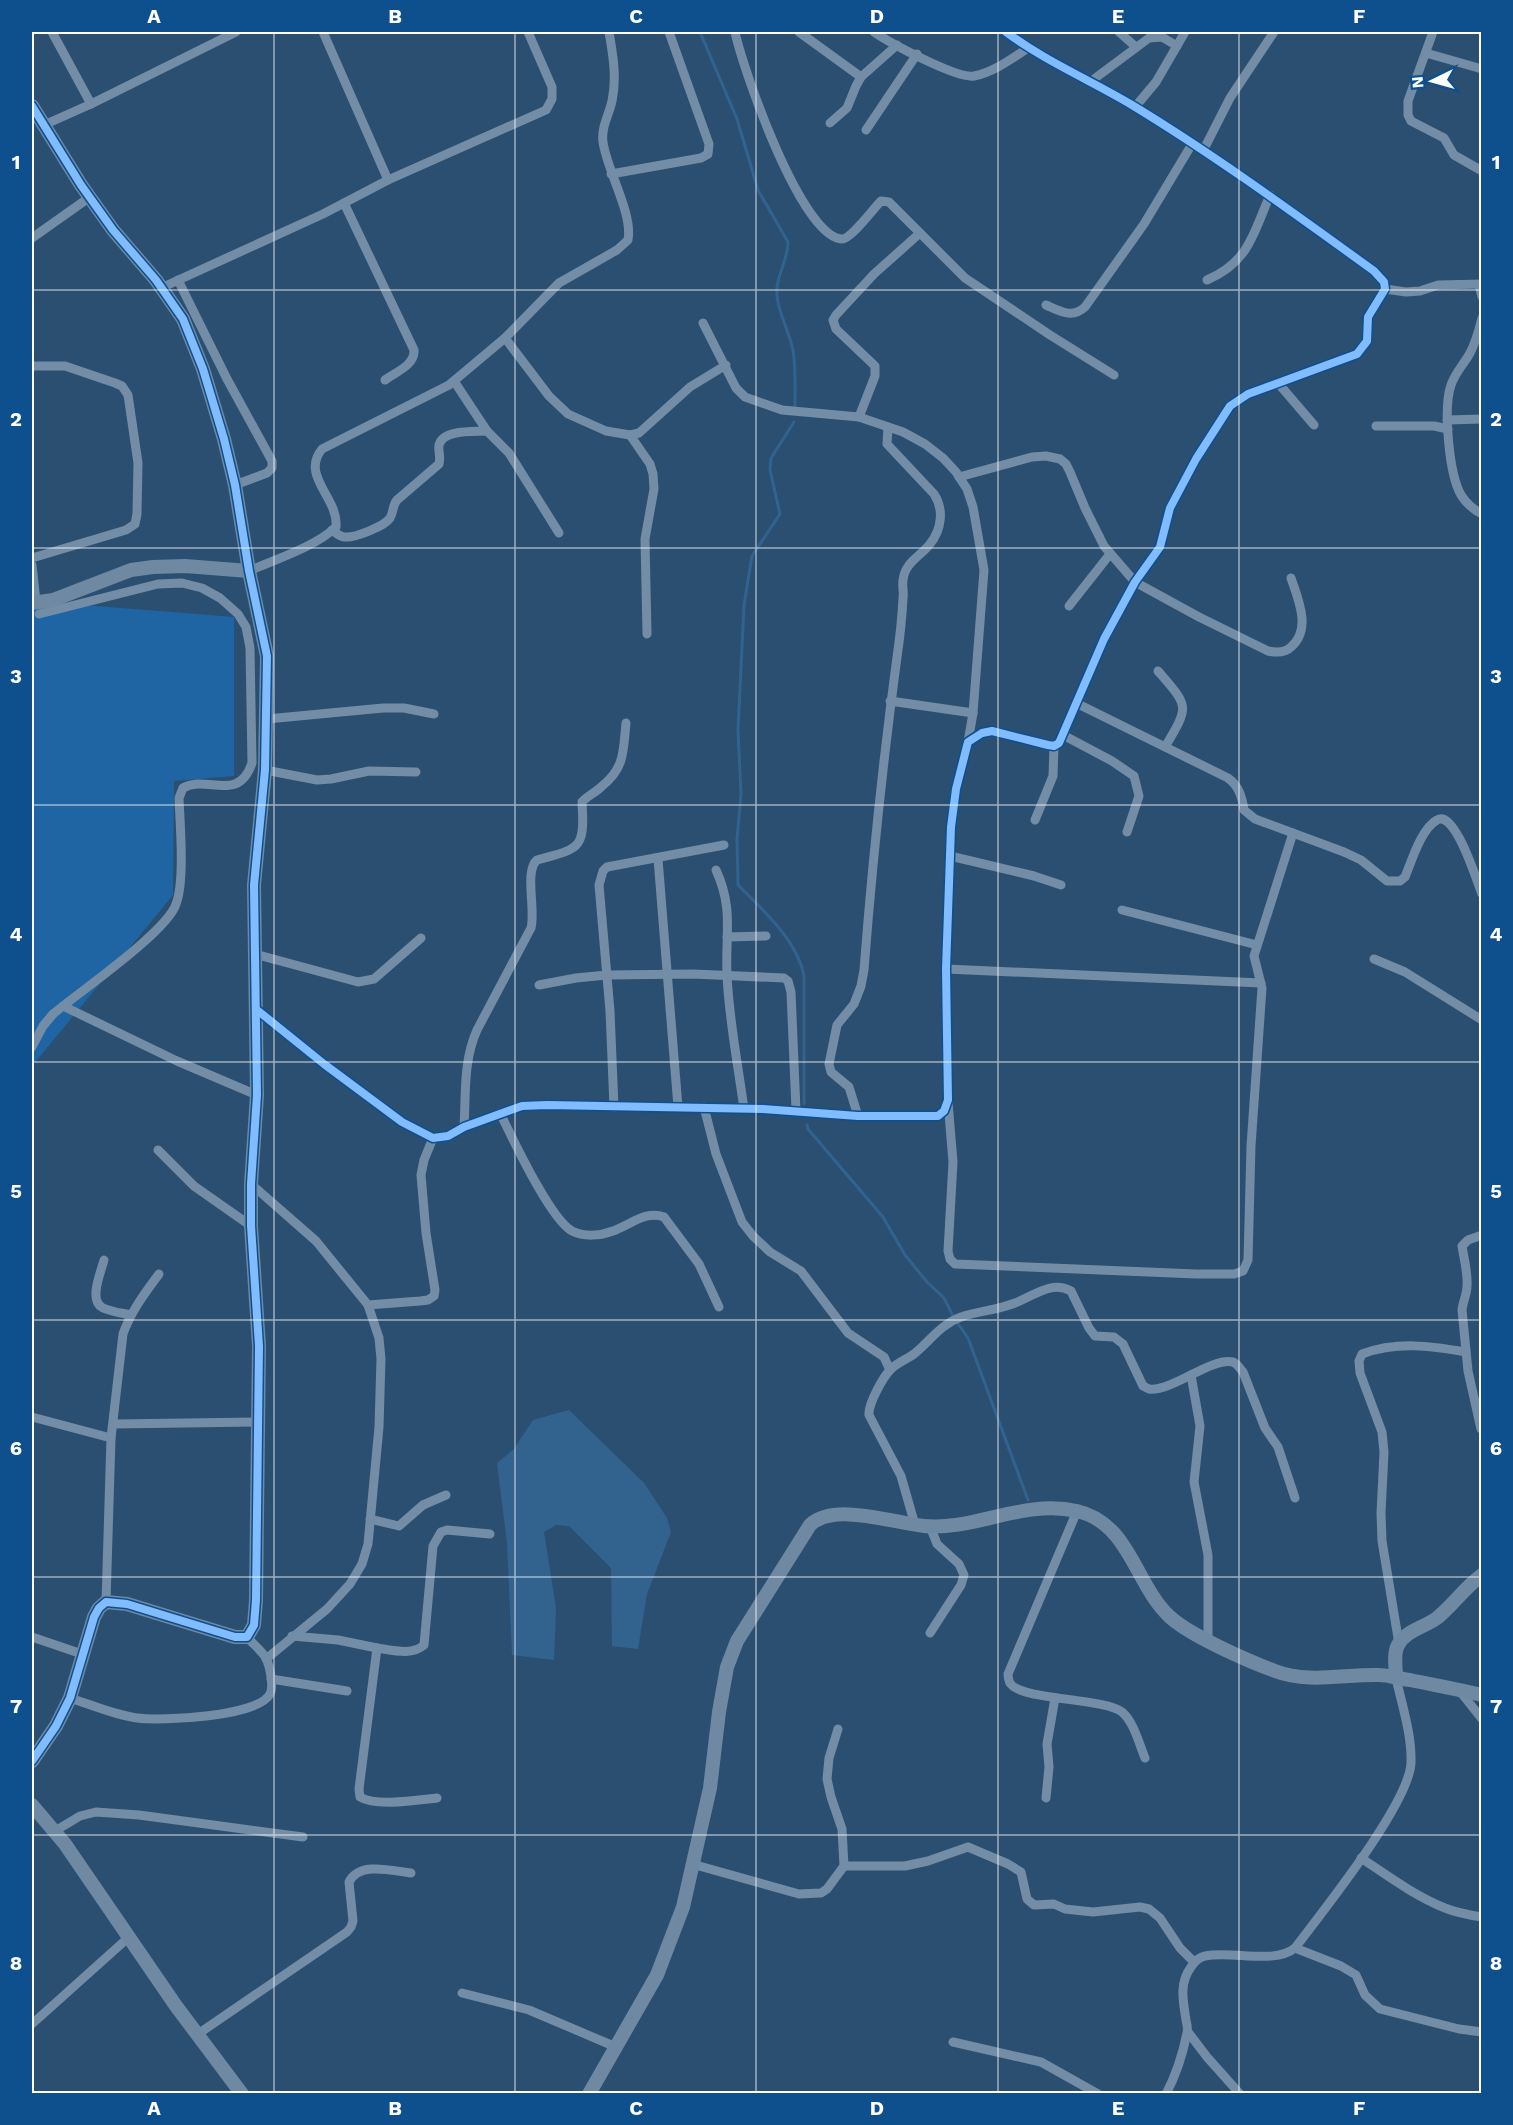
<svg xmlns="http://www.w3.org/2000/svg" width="1513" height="2125" font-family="'Work Sans',sans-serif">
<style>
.green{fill:#1f65a4}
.water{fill:#32638f}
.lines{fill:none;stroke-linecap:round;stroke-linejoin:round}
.stream{stroke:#32638f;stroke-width:3}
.street{stroke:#728da5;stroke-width:9}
.secondary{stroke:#6e89a1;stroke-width:14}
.cycleway-casing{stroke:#0e508e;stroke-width:11}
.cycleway{stroke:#80bcff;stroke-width:8}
.grid{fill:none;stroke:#fff;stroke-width:1.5;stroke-opacity:0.55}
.neatline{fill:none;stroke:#fff;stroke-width:2}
.grid-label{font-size:20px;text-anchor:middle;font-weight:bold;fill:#fff}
</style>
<rect width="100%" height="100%" fill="#2b4f71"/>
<path class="green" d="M32,601l202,16v159l-60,5 -1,114 -141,171z"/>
<path class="water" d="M569,1410l75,73 23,35 4,14 -24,62 -9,55 -26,-3 -1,-78 -42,-42 -13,-1 -12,7 12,76 -2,52 -42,-5 -5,-112 -10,-80 16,-13 20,-30z"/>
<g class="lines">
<g class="stream">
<path d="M700,32l37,87 21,71 30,52c0,19 -13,35 -11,54 2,19 12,35 16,54 3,18 2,37 2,56"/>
<path d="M794,422l-23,36 -1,12 10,44 -28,42 -8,49 -6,125 3,64 -4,45 1,46c25,25 58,54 66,90v129"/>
<path d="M807,1125l1,4 75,88 22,38 22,27 17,16 10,20 14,20 60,162"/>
</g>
<g class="street">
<path d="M52,32l39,72"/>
<path d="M323,32l65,148"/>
<path d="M735,32c8,37 66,205 107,207 9,0 31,-30 39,-38l8,1 76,76 85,57 64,40"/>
<path d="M799,32l62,45"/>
<path d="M874,32c16,11 83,47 100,44 20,-4 37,-17 54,-28"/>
<path d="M1119,32l17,15"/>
<path d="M1433,32l-25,69v14l3,6 33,17 10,17 28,16"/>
<path d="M1426,53l56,16"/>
<path d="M1090,82l59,-44 13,-1 15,9"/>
<path d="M1135,107l21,-25 29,-50"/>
<path d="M830,123l17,-15 9,-22 5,-9 36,-32"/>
<path d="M44,125l47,-21 145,-72"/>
<path d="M866,130l51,-76"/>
<path d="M1203,151l27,-53 44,-66"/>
<path d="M611,174l90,-16 7,-4 1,-10 -40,-112"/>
<path d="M344,203l70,147c1,15 -18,22 -29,30"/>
<path d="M32,238l58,-41"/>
<path d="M178,280l49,99 45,82v7l-5,5 -32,12"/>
<path d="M1207,280c42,-18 46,-46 63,-85"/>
<path d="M1479,285l3,12"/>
<path d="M161,288l162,-74 65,-34 158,-70 6,-11v-12l-24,-55"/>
<path d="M1385,289l21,3 14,-1 18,-6 44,-1"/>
<path d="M1046,305c14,6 26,14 39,2l59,-83 48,-80"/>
<path d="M1482,318c-3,12 -6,24 -12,35 -6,11 -15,20 -19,32 -8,23 -2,89 10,110 5,8 13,15 21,19"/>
<path d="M703,323l33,65 9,9 37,13 77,7 44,15 22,12 18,14 13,14 11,17 6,18 11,63 -11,143 -5,29"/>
<path d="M505,338l44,58 19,18 38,17 24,4 9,-2 51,-46 36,-22"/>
<path d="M32,366h33l50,17 7,3 6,9 10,68 -1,51 -2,10 -9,6 -94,28"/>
<path d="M1278,383l36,42"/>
<path d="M859,417l16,-41v-10l-39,-37 -3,-9 3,-5 38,-41 46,-41"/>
<path d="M1447,420l35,-1"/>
<path d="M1376,426h58l14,3"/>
<path d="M487,431l22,22 50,80"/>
<path d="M630,435l20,29 3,10 1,15 -9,50 2,95"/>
<path d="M959,477l73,-20 14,-1 14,3 6,5 4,8 15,36 19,38 31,36 64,35 69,34c9,2 17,2 23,-4 21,-18 7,-48 0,-69"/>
<path d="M332,530c4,3 8,7 13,7 10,1 40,-11 45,-19 4,-6 2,-12 7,-18l42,-36c2,-7 -1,-12 0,-19 4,-16 35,-13 48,-14l-33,-50"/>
<path d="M32,565l4,37"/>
<path d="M249,571c27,-12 66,-24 87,-44 3,-29 -36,-51 -14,-78l127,-64 56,-47 54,-55 58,-33 11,-10c5,-27 -21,-69 -25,-98 -2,-15 6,-27 9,-41 5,-23 1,-46 -3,-69"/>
<path d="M1069,606l41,-52"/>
<path d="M1158,671c31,36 32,34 7,76"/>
<path d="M890,701l83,12"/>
<path d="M1076,703l152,75c11,8 14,19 16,32l11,9 89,33 17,8 26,21h13l5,-4c7,-17 16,-48 32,-57 18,-11 40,62 45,74"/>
<path d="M267,719l116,-11h21l30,6"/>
<path d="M1063,735l49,26 22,15 5,20 -12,36"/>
<path d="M265,770l52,10 14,-1 38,-8 47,1"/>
<path d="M1035,820l18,-44 1,-30"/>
<path d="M950,856l84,20 27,9"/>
<path d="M658,859l20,248"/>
<path d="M716,870c18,39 9,65 11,105 2,45 11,90 17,134"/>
<path d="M1122,910l135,35"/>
<path d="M727,937l39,-1"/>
<path d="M255,954l103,28 16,-3 47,-41"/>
<path d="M1374,959l31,13 77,48"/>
<path d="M946,969l315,14"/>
<path d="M539,985l37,-7 31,-3 86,-1 91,4 4,3 3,11 5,118"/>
<path d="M63,1006l114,55 80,34"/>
<path d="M257,1010l67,54 78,58 31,16 15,-2 16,-9 58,-21 25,-1 216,4 95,7h80l6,-5 4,-11 -2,-131 5,-142 5,-38 12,-47 14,-9 10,-2 56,14 6,1 5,-3 45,-104 31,-57 25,-35 10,-39 26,-49 34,-53 18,-12 109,-40 10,-13 1,-24 17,-28 -1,-7 -10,-11c-79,-57 -158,-115 -242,-166 -42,-25 -87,-44 -126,-73"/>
<path d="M32,1047l11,-21 10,-12c26,-22 114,-82 123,-110 9,-23 4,-80 3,-106l4,-10c24,-14 55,16 69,-25l-2,-115 -4,-21 -8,-13 -18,-16 -18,-10 -20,-5 -24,1 -119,30"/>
<path d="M948,1102l5,60 -5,89 2,8 5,5 241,10h38l9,-3 5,-11 3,-114 11,-158 -8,-32 39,-123"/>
<path d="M614,1107l-4,-96 -11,-126 4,-14 4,-4 117,-22"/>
<path d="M704,1107l12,47 26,68 11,14 17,16 31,19 47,62 36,24 6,13"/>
<path d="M500,1113c13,26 50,106 72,118 12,6 28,5 41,0 17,-6 33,-21 51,-14l35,47 20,43"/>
<path d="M858,1116l-9,-29 -18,-15 -2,-8 8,-39 17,-21 7,-18 3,-16c8,-104 19,-209 33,-313 3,-20 5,-39 6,-59 1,-6 -1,-12 0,-18 2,-18 17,-23 27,-36 12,-15 14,-35 4,-50l-47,-50 1,-17"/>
<path d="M464,1127c2,-33 -1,-66 13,-97l54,-102c5,-18 -7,-57 6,-68 43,-12 48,-10 45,-58 5,-6 13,-9 19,-15 24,-19 22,-35 25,-64"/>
<path d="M158,1150l36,36 57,40"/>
<path d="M251,1184l65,57 52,64 11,33 2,21 -2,68 -11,117 -6,20 -12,20 -23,25 -61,50"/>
<path d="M104,1260c-3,12 -16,41 -1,48 9,4 19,5 28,7"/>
<path d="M368,1305l52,-4 8,-1 6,-4 1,-6 -9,-57 -5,-58 3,-15 9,-22"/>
<path d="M1191,1375l9,51 -6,56 14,73v86"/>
<path d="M32,1417l79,21 -5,164"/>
<path d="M114,1424l145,-2"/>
<path d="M1481,1429l-13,-58 -6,-61c1,-9 5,-16 5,-24 1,-13 -3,-27 -5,-40l6,-6 14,-5"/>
<path d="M111,1438l12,-104c8,-23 22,-41 36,-60"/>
<path d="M1077,1511l-69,163c0,2 1,8 2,9 9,17 94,15 112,29 12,10 17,32 23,46"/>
<path d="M370,1519l29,7 24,-21 23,-10"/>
<path d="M915,1525l-14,-49 -32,-61c-1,-11 14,-38 22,-46 6,-6 16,-10 23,-15 16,-13 27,-30 47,-37 18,-6 37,-7 54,-14 19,-7 36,-23 56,-12l18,37 6,8 19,1 9,7 20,42 6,3c23,3 62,-32 84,-27 5,2 7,7 10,10l22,56 13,19 17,51"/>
<path d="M930,1633l31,-48 3,-10 -5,-11 -22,-20 -7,-18"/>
<path d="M292,1636l46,4 39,8"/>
<path d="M32,1637l50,17"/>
<path d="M1399,1644l-17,-103 -1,-28 3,-61 -2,-20 -22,-59 -1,-12 3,-7c35,-13 69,-8 104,-2"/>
<path d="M271,1679l76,12"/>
<path d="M1459,1690l23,29"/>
<path d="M70,1698c22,7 44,17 67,20 25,3 121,-1 133,-24 4,-8 0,-27 -4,-36 -4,-7 -13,-14 -19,-21"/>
<path d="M437,1798c-19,2 -61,9 -77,-1l-1,-8 18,-141c15,2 35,8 47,-3l9,-99 8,-14 6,-2 43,4"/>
<path d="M1046,1798l3,-31 -2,-23 8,-46"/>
<path d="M55,1831l25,-15 16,-4 43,3 164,22"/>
<path d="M1361,1858c27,18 54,38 84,50 12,5 24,7 37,9"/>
<path d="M692,1864l107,30 22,-1 6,-4 17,-23 -2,-37 -11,-32 -4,-18 2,-21 9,-29"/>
<path d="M844,1866h61l23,-5 40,-14 40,17 13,8 6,27 7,6 20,-1 11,5 28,3 47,-5 9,2 11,9 20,30 14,14"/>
<path d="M1295,1948l46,18 15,9 9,20 15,14 79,20 23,3"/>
<path d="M462,1993l67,17 87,37"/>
<path d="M32,2024l97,-87"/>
<path d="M1188,2032l19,25 33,37"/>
<path d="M198,2034l149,-102 4,-5 2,-6 -4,-39c11,-21 43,-11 62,-9"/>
<path d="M953,2042l88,20 57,32"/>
<path d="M1166,2094c10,-19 17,-41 21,-61 1,-4 0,-9 -1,-13 -3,-19 -7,-37 5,-53 4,-6 8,-10 14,-11 26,-6 69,9 90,-8 27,-36 114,-144 116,-185 1,-28 -9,-58 -15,-85"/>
</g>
<g class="secondary">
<path d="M32,106l49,79 32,45 43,50 27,39 20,50 21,70 11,46 14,86 18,85 -2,114 -11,115 3,210 -6,89v42l8,120 -3,254 -2,25 -7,12h-12l-108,-33 -21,-2 -7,6 -5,9 -24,81 -14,28 -24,35"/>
<path d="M32,603l21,-3 78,-30 22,-3 32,-1 64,5"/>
<path d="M1396,1678c0,-10 -3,-24 2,-33 7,-14 27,-18 39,-27 16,-13 28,-31 45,-43"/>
<path d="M32,1805l33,39 111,162 66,88"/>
<path d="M589,2094l68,-119 26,-68 27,-119 9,-76 8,-45 10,-26 73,-116c24,-23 84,-2 114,1 50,5 99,-27 153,-15 53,12 58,74 93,106 21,19 78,44 105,54 34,13 69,3 104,4 10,0 21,4 31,5 24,5 48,9 72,15"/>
</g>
<g class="cycleway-casing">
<g id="cycleway">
<path d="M32,106l49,79 32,45 43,50 27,39 20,50 21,70 11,46 14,86 18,85 -2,114 -11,115 3,210 -6,89v42l8,120 -3,254 -2,25 -7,12h-12l-108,-33 -21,-2 -7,6 -5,9 -24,81 -14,28 -24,35"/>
<path d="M257,1010l67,54 78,58 31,16 15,-2 16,-9 58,-21 25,-1 216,4 95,7h80l6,-5 4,-11 -2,-131 5,-142 5,-38 12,-47 14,-9 10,-2 56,14 6,1 5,-3 45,-104 31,-57 25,-35 10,-39 26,-49 34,-53 18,-12 109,-40 10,-13 1,-24 17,-28 -1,-7 -10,-11c-79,-57 -158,-115 -242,-166 -42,-25 -87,-44 -126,-73"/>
</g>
</g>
<use href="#cycleway" class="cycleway"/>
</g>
<path class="grid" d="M274,32v2062M515,32v2062M756,32v2062M998,32v2062M1239,32v2062M32,290h1450M32,548h1450M32,805h1450M32,1062h1450M32,1320h1450M32,1577h1450M32,1835h1450"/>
<rect width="1513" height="2125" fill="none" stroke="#0e508e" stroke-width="66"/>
<g transform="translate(1432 81) rotate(265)" stroke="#0e508e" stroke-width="4.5" paint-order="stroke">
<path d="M0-4.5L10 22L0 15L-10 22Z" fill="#ffffff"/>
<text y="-9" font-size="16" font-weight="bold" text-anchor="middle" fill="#ffffff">N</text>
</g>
<rect x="33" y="33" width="1447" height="2059" class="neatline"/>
<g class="grid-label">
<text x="154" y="23">A</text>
<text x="395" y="23">B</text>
<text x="636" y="23">C</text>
<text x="877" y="23">D</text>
<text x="1118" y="23">E</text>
<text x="1359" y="23">F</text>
<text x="16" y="169">1</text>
<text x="1496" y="169">1</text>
<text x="16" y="426">2</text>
<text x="1496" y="426">2</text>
<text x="16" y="683">3</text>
<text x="1496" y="683">3</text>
<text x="16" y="941">4</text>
<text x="1496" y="941">4</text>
<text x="16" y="1198">5</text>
<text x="1496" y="1198">5</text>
<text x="16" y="1455">6</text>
<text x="1496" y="1455">6</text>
<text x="16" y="1713">7</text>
<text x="1496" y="1713">7</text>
<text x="16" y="1970">8</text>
<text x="1496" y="1970">8</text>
<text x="154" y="2115">A</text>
<text x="395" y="2115">B</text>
<text x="636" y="2115">C</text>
<text x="877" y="2115">D</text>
<text x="1118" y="2115">E</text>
<text x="1359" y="2115">F</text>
</g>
</svg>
